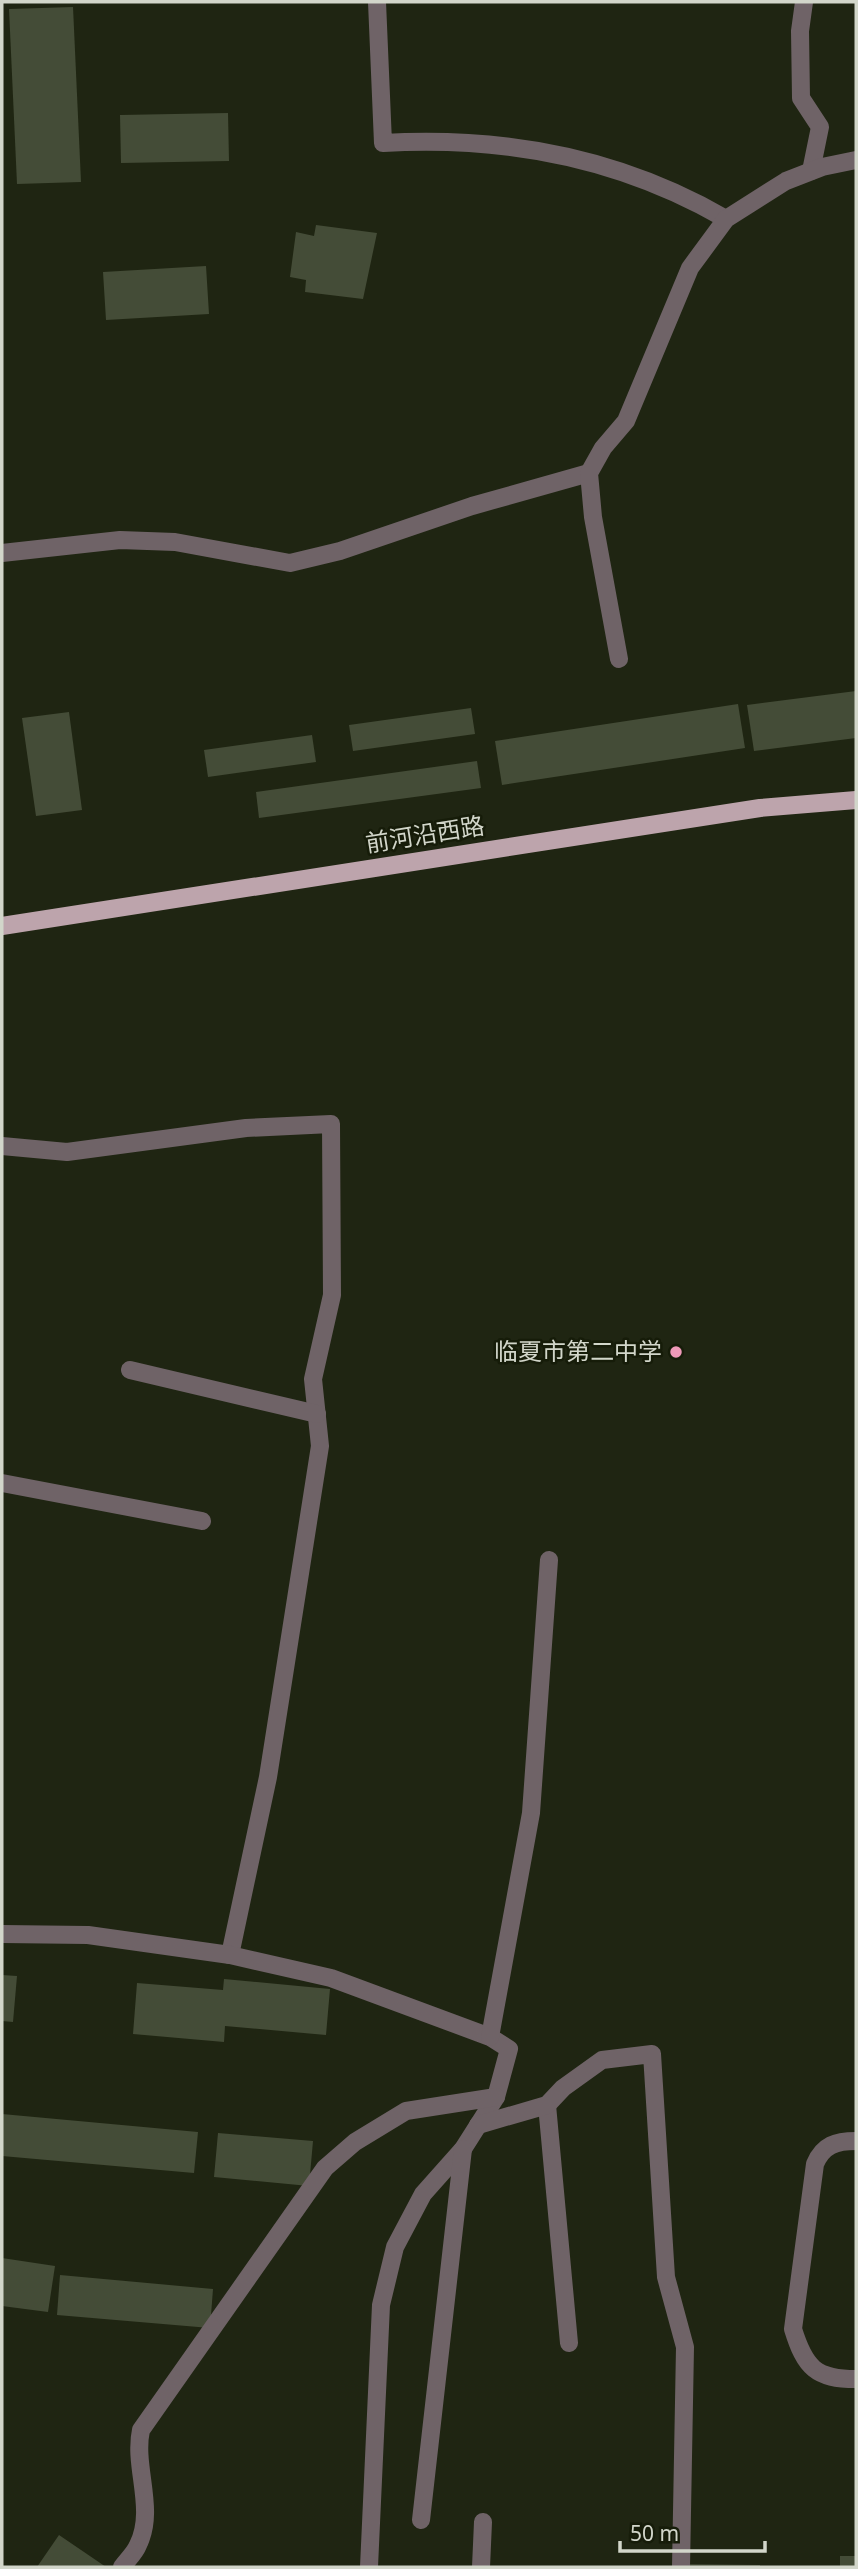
<svg xmlns="http://www.w3.org/2000/svg" width="858" height="2569" font-family="'Noto Sans','Noto Sans SC',sans-serif">
<style>
.building{fill:#444c37}
.lines{fill:none;stroke-linecap:round;stroke-linejoin:round}
.minor{stroke:#6f6367;stroke-width:18}
.major{stroke:#bda4ac;stroke-width:18}
.poi-dot{fill:#ef9ab9;stroke:#161c09;stroke-width:2.5}
.labels{text-anchor:middle;stroke-width:5;stroke-linejoin:round;paint-order:stroke}
.street-label{font-size:24px;fill:#d2d6ca;stroke:#161c09}
.poi-label{font-size:24px;fill:#d2d6ca;stroke:#161c09;text-anchor:end}
</style>
<rect width="100%" height="100%" fill="#1f2512"/>
<g class="building">
<path d="M73,7l8,175 -64,2 -8,-175z"/>
<path d="M228,113l1,48 -108,2 -1,-48z"/>
<path d="M316,225l61,8 -14,66 -58,-7 1,-12 -16,-3 6,-45 18,4z"/>
<path d="M206,266l3,48 -103,6 -3,-48z"/>
<path d="M856,691v47l-102,13 -7,-46z"/>
<path d="M738,704l7,44 -243,37 -7,-44z"/>
<path d="M471,708l4,26 -122,17 -4,-26z"/>
<path d="M69,712l13,98 -46,6 -14,-98z"/>
<path d="M312,735l4,27 -108,15 -4,-27z"/>
<path d="M477,761l4,27 -222,30 -3,-26z"/>
<path d="M2,1975l15,1 -4,46 -11,-1z"/>
<path d="M224,1979l106,10 -4,46 -101,-9 -1,16 -91,-8 4,-51 86,7z"/>
<path d="M2,2114l196,18 -4,41 -192,-17z"/>
<path d="M218,2133l95,8 -4,45 -95,-9z"/>
<path d="M2,2258l53,8 -7,46 -46,-6z"/>
<path d="M60,2275l153,14 -3,39 -153,-13z"/>
<path d="M59,2535l47,32h-69z"/>
<rect x="840" y="2556" width="16" height="11"/>
<path d="M673,2564l87,1v2h-87z"/>
</g>
<g class="lines">
<g class="minor">
<path d="M377,2l6,141c121,-7 238,15 343,76"/>
<path d="M804,2l-4,29 1,67 19,29 -9,44"/>
<path d="M2,553l118,-13 55,2 115,21 50,-12 132,-45 117,-33"/>
<path d="M619,659l-26,-142 -4,-44 14,-25 23,-27 64,-153 36,-49 60,-38 36,-14 34,-7"/>
<path d="M2,1146l65,6 179,-24 85,-4 1,171 -19,84 7,67 -52,331 -38,178"/>
<path d="M130,1370l187,44"/>
<path d="M2,1483l200,38"/>
<path d="M2,1934l86,1 142,20 101,23 159,59 19,12 -13,48 -33,52 -40,45 -28,53 -14,58 -12,262"/>
<path d="M490,2037l41,-224 18,-253"/>
<path d="M547,2105l22,238"/>
<path d="M478,2125l69,-20 16,-17 39,-28 50,-6 14,223 19,70 -4,220"/>
<path d="M856,2141c-20,0 -33,4 -41,23l-22,165c12,39 23,50 63,50"/>
<path d="M421,2520l42,-371"/>
<path d="M122,2567c5,-7 13,-14 16,-22 18,-36 -5,-78 3,-115l184,-262 30,-26 51,-31 90,-14"/>
<path d="M481,2567l2,-45"/>
</g>
<path class="major" d="M2,926l758,-118 96,-8"/>
</g>
<circle class="poi-dot" cx="676" cy="1352" r="7"/>
<g class="labels">
<g class="street-label">
<text transform="translate(425 835) rotate(-9)" y="8">前河沿西路</text>
</g>
<g class="poi-label">
<text x="662" y="1360">临夏市第二中学</text>
</g>
</g>
<rect width="858" height="2569" fill="none" stroke="#d2d6ca" stroke-width="7"/>
<path d="M620 2541v10h145v-10" fill="none" stroke="#d2d6ca" stroke-width="3.5"/>
<text x="630" y="2541" font-size="21" fill="#d2d6ca" stroke="#161c09" stroke-width="5" paint-order="stroke">50 m</text>
</svg>
